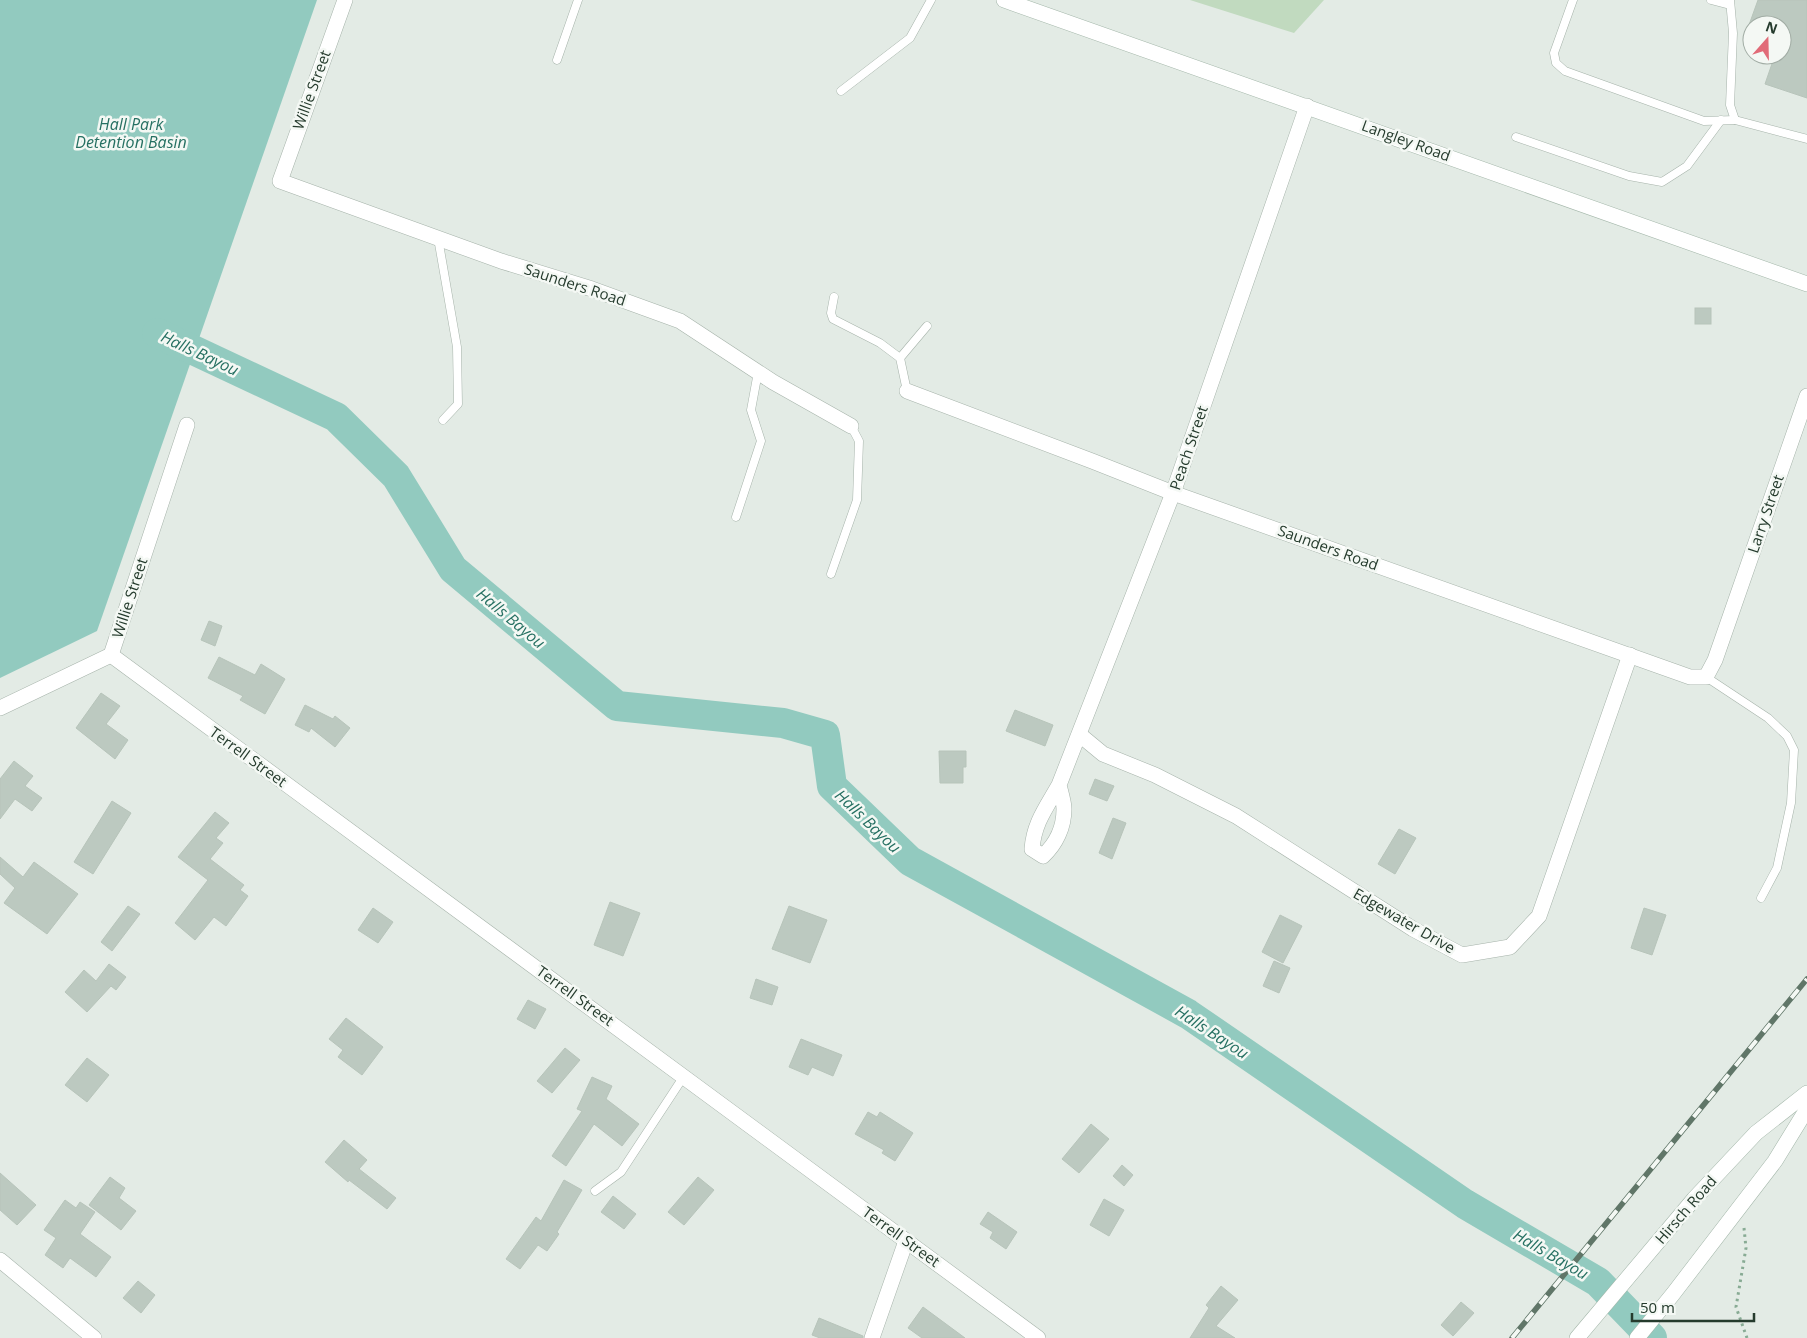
<svg xmlns="http://www.w3.org/2000/svg" width="1807" height="1338" font-family="'Open Sans',sans-serif">
<style>
.green{fill:#c1dabf}
.water{fill:#92cabf}
.lines{fill:none;stroke-linecap:round;stroke-linejoin:round}
.river{stroke:#92cabf;stroke-width:30}
.building{fill:#bcc9c0;stroke:#b7c4ba}
.lane-casing{stroke:#a6b3aa;stroke-width:9}
.street-casing{stroke:#a6b3aa;stroke-width:16}
.secondary-casing{stroke:#a3b6a9;stroke-width:16}
.path{stroke:#88ab94;stroke-width:3;stroke-dasharray:2.5 4;stroke-linecap:butt}
.lane{stroke:#fff;stroke-width:8}
.street{stroke:#fff;stroke-width:15}
.secondary{stroke:#fff;stroke-width:15}
.rail-casing{stroke:#607668;stroke-width:5.5}
.rail{stroke:#f4f8f4;stroke-width:4;stroke-dasharray:11;stroke-linecap:butt}
.labels{text-anchor:middle;stroke-width:5;stroke-linejoin:round;paint-order:stroke}
.street-label{font-size:15px;fill:#253b2d;stroke:#f4f8f4}
.water-label{font-size:16px;font-style:italic;fill:#267062;stroke:#f4f8f4}
</style>
<rect width="100%" height="100%" fill="#e3ebe5"/>
<path class="green" d="M1190,0h134l-30,33z"/>
<path class="water" d="M0,0h317l-220,631 -97,47z"/>
<g class="lines">
<path class="river" d="M157,333l179,84 60,59 57,93 164,137 166,17 42,12 7,51 78,75 278,153 277,190 133,78 54,56"/>
</g>
<g class="building">
<path d="M1758,0h49v98l-42,-14 10,-29h7v-30h-33z"/>
<rect x="1695" y="308" width="16" height="16"/>
<path d="M209,621l13,5 -7,20 -14,-6z"/>
<path d="M219,657l36,18 6,-11 24,15 -20,35 -25,-14 3,-4 -35,-18z"/>
<path d="M101,693l19,13 -14,18 22,16 -13,19 -39,-31z"/>
<path d="M305,705l28,14 2,-3 15,12 -15,19 -24,-19 -2,4 -14,-7z"/>
<path d="M1015,710l38,15 -8,21 -39,-15z"/>
<path d="M939,751h27v16h-3v16h-23z"/>
<path d="M14,761l19,15 -8,10 17,12 -10,13 -17,-12 -15,20v-40z"/>
<path d="M1095,779l19,7 -7,15 -18,-7z"/>
<path d="M112,801l19,12 -38,61 -19,-12z"/>
<path d="M215,812l14,11 -13,15 7,5 -13,16 34,26 -4,5 8,6 -22,30 -12,-9 -19,23 -20,-17 33,-43 -30,-23z"/>
<path d="M1113,818l13,5 -14,36 -13,-6z"/>
<path d="M1399,829l17,9 -21,36 -17,-10z"/>
<path d="M0,857l23,20 11,-15 44,32 -31,40 -43,-31 11,-15 -15,-14z"/>
<path d="M610,902l30,11 -17,43 -29,-11z"/>
<path d="M128,906l12,8 -28,37 -11,-9z"/>
<path d="M789,906l38,14 -17,43 -38,-14z"/>
<path d="M373,908l20,14 -15,21 -20,-13z"/>
<path d="M1644,908l22,7 -14,40 -21,-7z"/>
<path d="M1280,915l22,11 -19,37 -21,-11z"/>
<path d="M1274,961l16,7 -11,25 -16,-7z"/>
<path d="M109,964l17,13 -10,13 -5,-4 -24,26 -22,-20 19,-22 12,11z"/>
<path d="M756,979l22,8 -6,18 -22,-7z"/>
<path d="M528,1000l18,9 -11,20 -18,-10z"/>
<path d="M346,1018l37,29 -21,28 -24,-18 5,-7 -14,-11z"/>
<path d="M801,1039l41,16 -9,21 -21,-9 -4,8 -19,-8z"/>
<path d="M565,1048l15,12 -28,33 -15,-12z"/>
<path d="M87,1058l22,17 -22,27 -22,-17z"/>
<path d="M592,1077l20,9 -6,13 33,25 -17,22 -28,-22 -28,42 -14,-10 30,-45 -5,-2z"/>
<path d="M868,1112l9,5 3,-5 33,21 -18,28 -13,-8 2,-3 -29,-16z"/>
<path d="M1091,1124l18,15 -30,34 -17,-14z"/>
<path d="M344,1140l23,20 -8,9 37,29 -9,11 -38,-29 -1,2 -23,-20z"/>
<path d="M1122,1165l11,10 -9,11 -11,-10z"/>
<path d="M0,1173l36,32 -19,20 -17,-15z"/>
<path d="M110,1177l15,11 -6,10 17,13 -15,19 -32,-25z"/>
<path d="M698,1177l16,13 -30,35 -16,-13z"/>
<path d="M564,1180l18,10 -25,42 2,2 -12,17 -9,-6 -18,24 -14,-10 30,-42 5,4z"/>
<path d="M613,1196l23,18 -12,15 -23,-17z"/>
<path d="M1104,1199l20,11 -15,26 -19,-11z"/>
<path d="M65,1200l11,8 4,-6 15,10 -15,22 31,23 -15,20 -26,-19 -7,10 -18,-13 11,-17 -12,-8z"/>
<path d="M988,1212l29,20 -11,17 -16,-11 3,-6 -13,-8z"/>
<path d="M138,1281l17,14 -14,18 -18,-15z"/>
<path d="M1221,1286l17,14 -22,26 19,12h-45l19,-30 -3,-3z"/>
<path d="M1461,1302l13,11 -21,23 -12,-11z"/>
<path d="M923,1307l42,31h-43l-14,-10z"/>
<path d="M819,1318l44,18v2h-43l-8,-3z"/>
</g>
<g class="lines">
<g class="lane-casing">
<g id="lane">
<path d="M1573,0l-19,53 2,10 9,8 139,50 31,-1"/>
<path d="M1711,0l19,5"/>
<path d="M1730,0l3,33 -3,72 5,15 72,19"/>
<path d="M557,60l21,-60"/>
<path d="M841,91l69,-53 21,-38"/>
<path d="M1516,137l113,39 33,6 25,-16 34,-46"/>
<path d="M438,238l19,109 1,57 -15,16"/>
<path d="M834,297l-3,16 2,6 47,24 20,15 7,33"/>
<path d="M900,358l27,-32"/>
<path d="M736,517l25,-76 -10,-31 7,-38"/>
<path d="M831,574l26,-74 2,-59 -8,-15"/>
<path d="M1706,677l62,41 19,18 7,14 -3,53 -14,65 -16,30"/>
<path d="M595,1191l26,-19 63,-96"/>
</g>
</g>
<g class="street-casing">
<g id="street">
<path d="M345,0l-65,181 221,80 91,28 88,32 93,61 78,44"/>
<path d="M907,391l185,70 81,32 517,184h16l9,-17 92,-264"/>
<path d="M111,655l927,683"/>
<path d="M0,708l111,-53 76,-230"/>
<path d="M1080,735l23,19 52,21 81,41 177,113 49,26 48,-8 29,-31 91,-261"/>
<path d="M1059,785c2,8 5,17 5,24 0,18 -8,35 -21,47l-11,-7c2,-26 14,-41 27,-64l114,-292 134,-387"/>
<path d="M0,1260l94,78"/>
<path d="M872,1338l34,-97"/>
</g>
</g>
<g class="secondary-casing">
<g id="secondary">
<path d="M1004,0l803,284"/>
<path d="M1577,1338l117,-139 62,-66 51,-40"/>
<path d="M1637,1338l36,-44 102,-133 32,-52"/>
</g>
</g>
<path class="path" d="M1744,1228l2,20 -10,59 11,31"/>
<use href="#lane" class="lane"/>
<use href="#street" class="street"/>
<use href="#secondary" class="secondary"/>
<g class="rail-casing">
<path id="rail" d="M1512,1338l295,-359"/>
</g>
<use href="#rail" class="rail"/>
</g>
<g class="labels">
<g class="street-label">
<text transform="translate(312 90) rotate(-70)" y="5">Willie Street</text>
<text transform="translate(1406 141) rotate(20)" y="5">Langley Road</text>
<text transform="translate(575 285) rotate(18)" y="5">Saunders Road</text>
<text transform="translate(1189 448) rotate(-71)" y="5">Peach Street</text>
<text transform="translate(1766 514) rotate(-71)" y="5">Larry Street</text>
<text transform="translate(1328 548) rotate(20)" y="5">Saunders Road</text>
<text transform="translate(130 598) rotate(-72)" y="5">Willie Street</text>
<text transform="translate(248 757) rotate(36)" y="5">Terrell Street</text>
<text transform="translate(1404 921) rotate(30)" y="5">Edgewater Drive</text>
<text transform="translate(575 996) rotate(36)" y="5">Terrell Street</text>
<text transform="translate(1686 1210) rotate(-49)" y="5">Hirsch Road</text>
<text transform="translate(901 1237) rotate(36)" y="5">Terrell Street</text>
</g>
<g class="water-label">
<text x="131" y="130">Hall Park<tspan x="131" dy="18">Detention Basin</tspan></text>
<text transform="translate(200 353) rotate(25)" y="6">Halls Bayou</text>
<text transform="translate(511 618) rotate(40)" y="6">Halls Bayou</text>
<text transform="translate(868 821) rotate(44)" y="6">Halls Bayou</text>
<text transform="translate(1212 1032) rotate(33)" y="6">Halls Bayou</text>
<text transform="translate(1551 1254) rotate(30)" y="6">Halls Bayou</text>
</g>
</g>
<g transform="translate(1767 40) rotate(20)"><circle r="24" fill="#f4f8f4" stroke="#a1aca4"/>
<path d="M0-4L9 19L0 12L-9 19Z" fill="#e16b78"/>
<text y="-8" font-size="14" font-weight="bold" text-anchor="middle" fill="#253b2d">N</text>
</g>
<path d="M1632 1313v8h122v-8" fill="none" stroke="#253b2d" stroke-width="2.5"/>
<text x="1640" y="1313" font-size="15" fill="#253b2d" stroke="#f4f8f4" stroke-width="4" paint-order="stroke">50 m</text>
</svg>
